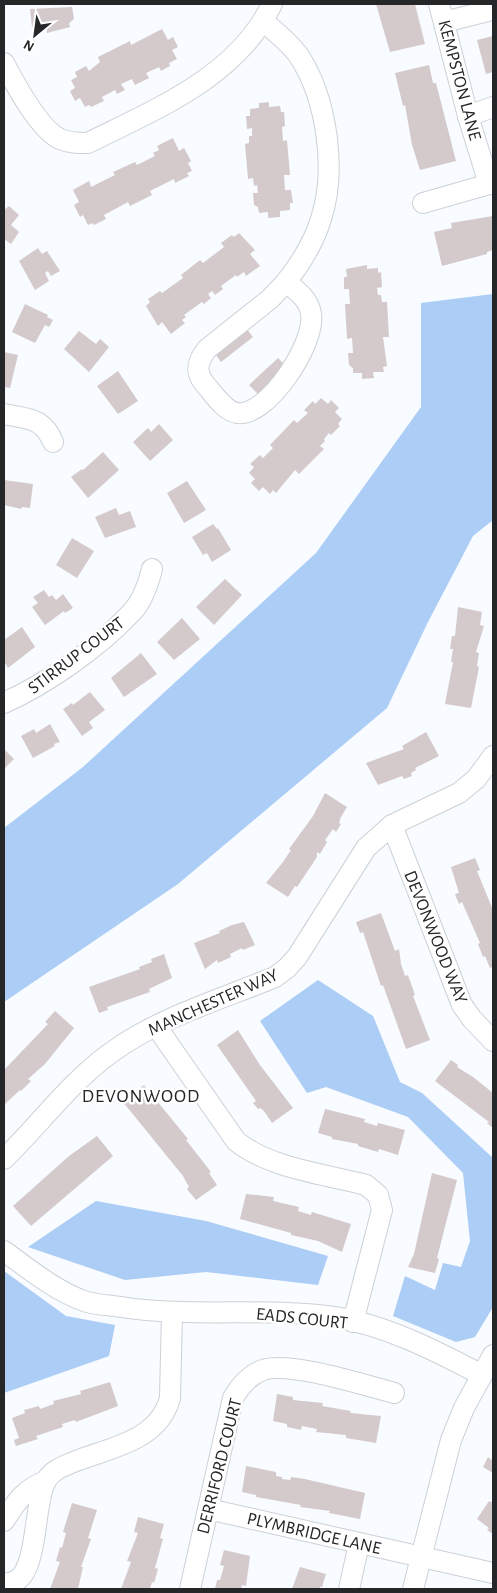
<svg xmlns="http://www.w3.org/2000/svg" width="497" height="1593" font-family="'Alegreya Sans',sans-serif">
<style>
.forest{fill:#accdf5}
.building{fill:#d4cacb}
.lines{fill:none;stroke-linecap:round;stroke-linejoin:round}
.minor-casing{stroke:#ccd1d7;stroke-width:22}
.minor{stroke:#fff;stroke-width:20}
.labels{text-anchor:middle;stroke-width:5;stroke-linejoin:round;paint-order:stroke}
.street-label{font-size:18px;fill:#242628;stroke:#fff}
.neighbourhood-label{font-size:19px;letter-spacing:1px;fill:#242628;stroke:#fff}
</style>
<rect width="100%" height="100%" fill="#f8fbff"/>
<g class="forest">
<path d="M493,294v226l-20,16 -45,86 -41,86 -209,176 -174,118v-174l79,-61 233,-214 105,-146v-104z"/>
<path d="M318,980l55,36 27,66 22,11 71,65v149l-18,30 -19,5 -63,-26 12,-40 30,14 8,-27 18,4 9,-26 -7,-68 -55,-56 -82,-30 -19,6 -47,-72z"/>
<path d="M96,1201l110,20 122,35 -10,29 -112,-13 -81,8 -97,-33z"/>
<path d="M4,1271l62,45 49,9 -6,31 -105,37z"/>
</g>
<g class="building">
<path d="M376,4h39l10,40 -35,8z"/>
<path d="M72,7l2,12 -5,4 1,4 -23,6 -1,-7 -14,1 -2,-18z"/>
<path d="M162,29l6,11 5,-3 5,10 -6,3 5,9 -8,4 1,3 -9,5 -2,-4 -13,6 3,5 -14,7 -3,-6 -11,5 4,6 -8,4 -2,-4 -13,7 2,4 -13,6 -2,-2 -4,2 -5,-9 -5,3 -5,-10 5,-3 -4,-8 6,-3 -2,-5 11,-6 3,5 11,-9 -2,-5 32,-16 1,4z"/>
<path d="M493,36v36l-7,2 -9,-34z"/>
<path d="M429,65l4,18h3l20,78 -36,9 -8,-25 -7,-40 -2,1 -8,-33z"/>
<path d="M269,102v5l11,-1 1,6h3l1,14 -3,1 1,14 4,-1 3,35h-6l1,15h6l2,13h-3v7l-10,1v6l-12,1v-6l-9,1 -1,-6 -4,-2 -1,-12h5l-1,-8 -3,1 -1,-8 -5,1 -3,-35 4,-1v-7h3v-8l-5,1 -1,-13h4v-7l9,-1v-5z"/>
<path d="M173,138l6,13 5,-3 7,13 -3,2 4,8 -5,2 2,3 -14,7 -1,-4 -24,12 2,4 -22,11 -2,-4 -24,13 2,4 -12,6 -1,-2 -5,2 -5,-10 -3,2 -6,-12 5,-3 -6,-12 16,-9 2,6 24,-12 -2,-3 22,-10 2,3 18,-9 -2,-3 6,-3 -2,-4z"/>
<path d="M9,206l10,9 -8,10 8,7 -8,12 -7,-5v-29z"/>
<path d="M493,216v34l-6,2v2l-45,12 -8,-34 18,-4 -1,-5z"/>
<path d="M239,233l16,17 -5,4 10,12 -14,10 -2,-4 -7,5 -1,-2 -15,11 2,3 -8,6 -3,-4 -4,3 3,4 -7,6 -2,-2 -18,13 2,2 -4,3 3,3 -14,11 -9,-12 -4,4 -12,-20 4,-4 -2,-3 12,-8 2,2 21,-15 -2,-3 19,-15 3,3 21,-16 -3,-4 11,-8 2,2z"/>
<path d="M38,248l4,6 5,-3 13,20 -9,5 -3,-5 -3,2 4,8 -14,9 -16,-29z"/>
<path d="M367,265v4l11,-1v5l3,-1 1,15 -5,1 1,7h3l1,7h5l2,35h-6l4,29 -4,1 1,5h-11l1,6 -12,1v-6h-9v-5l-4,-3 -1,-12h5l-1,-15 -5,1 -2,-35h5l-1,-15h-5v-12h3l-1,-8z"/>
<path d="M25,304l23,11 -1,2 6,3 -4,7 -4,-2 -10,18 -23,-11z"/>
<path d="M246,328l7,9 -32,25 -7,-10z"/>
<path d="M79,331l17,13 4,-5 9,8 -20,25 -25,-23z"/>
<path d="M4,352l14,3 -8,33 -6,-1z"/>
<path d="M278,358l9,9 -29,27 -9,-9z"/>
<path d="M118,371l20,30 -20,13 -21,-28z"/>
<path d="M321,398l7,6 3,-4 8,8 -4,4 7,7 -4,5 2,2 -9,9 -2,-2 -5,6 1,2 -5,5 4,3 -25,25 -4,-4 -19,23 -3,-3 -3,4 -7,-7 -4,4 -8,-8 4,-4 -6,-6 5,-6 -4,-3 10,-9 3,3 10,-10 -3,-3 24,-25 3,3 11,-10 -4,-3 9,-9 2,3z"/>
<path d="M159,424l14,16 -23,21 -17,-19 15,-14 3,4z"/>
<path d="M103,452l16,18 -31,28 -17,-21 11,-8 1,1z"/>
<path d="M4,480l29,4 -3,24 -8,-1 -1,2 -17,-4z"/>
<path d="M187,481l19,29 -22,13 -17,-30z"/>
<path d="M116,508l3,7 11,-4 6,16 -31,11 -10,-21z"/>
<path d="M213,524l4,5 1,-1 13,22 -19,12 -5,-9 -4,2 -11,-18z"/>
<path d="M72,538l22,13 -17,27 -21,-13z"/>
<path d="M225,579l17,16 -28,30 -18,-18z"/>
<path d="M44,590l5,7 3,-2 4,5 7,-6 10,14 -8,5 -1,-2 -19,14 -13,-18 6,-4 -5,-6z"/>
<path d="M458,607l24,5 -2,13 4,1 -8,26 3,1 -2,13 2,1 -8,41 -26,-4 8,-42h-2l2,-13h-3l2,-13h3z"/>
<path d="M182,618l18,21 -26,21 -17,-18z"/>
<path d="M22,627l13,20 -27,21 -4,-7v-21z"/>
<path d="M141,653l16,21 -33,23 -13,-19z"/>
<path d="M90,692l15,18 -16,12 4,6 -11,8 -19,-27 9,-6 1,2z"/>
<path d="M50,724l10,18 -6,2 1,2 -22,12 -12,-22 13,-7 2,4z"/>
<path d="M426,732l13,24 -24,12 1,2 -5,3 1,3 -8,3 -2,-3 -24,9 -12,-22 38,-14 -2,-3z"/>
<path d="M4,749l10,10 -10,10z"/>
<path d="M325,793l22,14 -6,10 -2,6 2,1 -5,8 -3,-3 -8,11 2,2 -7,12 -3,-2v5l-20,30 -2,-1 -7,11 -22,-14 17,-21 8,-12 -2,-1 24,-33z"/>
<path d="M475,858l5,12 -3,1 16,39v57l-3,1 -5,-12 -2,1 -5,-13 2,-1 -18,-41 -3,2 -4,-10 4,-1 -8,-26z"/>
<path d="M381,913l14,38 4,-2 2,15 4,12 3,-1 7,20 -2,1 17,44 -24,9 -23,-64 -2,1 -18,-54 -3,1 -4,-11z"/>
<path d="M244,922l11,23 -12,5 -1,-2 -12,6 1,3 -13,6 -1,-3 -12,9 -11,-26 26,-10 -1,-2 13,-6z"/>
<path d="M164,954l8,24 -23,11 1,3 -43,15 1,3 -9,3 -10,-26 51,-18 -1,-2 13,-5 -1,-3z"/>
<path d="M55,1011l19,17 -29,36 -17,15 3,2 -10,10 -1,-1 -16,15v-35l44,-46 -3,-2z"/>
<path d="M238,1030l22,35 33,43 -21,15 -8,-12 -4,-3 -2,1 -5,-6 3,-2 -39,-56z"/>
<path d="M451,1060l7,5 -1,2 16,10 20,16v35l-6,-5 2,-1 -54,-41z"/>
<path d="M144,1085l44,54 -2,1 25,32 -2,1 8,12 -21,15 -9,-11 2,-2 -6,-11 -60,-74z"/>
<path d="M325,1109l40,10 -1,3 13,4 1,-3 27,7 -7,25 -19,-6 -1,3 -20,-6v-2l-26,-5v-2l-14,-4z"/>
<path d="M97,1136l16,20 -82,70 -18,-20 56,-50z"/>
<path d="M432,1173l25,7 -20,78 2,1 -4,14 -27,-6 6,-13z"/>
<path d="M246,1194l28,3 -1,4 26,6 -1,4 13,4 1,-3 39,12 -9,28 -24,-11 -27,-6v-2l-51,-14z"/>
<path d="M110,1382l8,24 -42,16 -1,-2 -13,4 1,3 -27,9 2,3 -22,7 -2,-6 5,-2 -7,-20 13,-5 -1,-3 15,-4 1,3 14,-5 -1,-3 28,-7 -1,-3z"/>
<path d="M277,1394l16,3v3l30,3 -1,3 29,5 -1,2 31,3 -5,27 -30,-5v-3l-30,-3 1,-3 -15,-3 -1,4 -14,-3v-3l-14,-3z"/>
<path d="M488,1457l5,4v12l-10,-6z"/>
<path d="M246,1466l30,6v4l6,1v2l8,1 1,-3 14,2 60,14 -5,26 -31,-6 1,-2 -30,-4 1,-2 -45,-8v-2l-14,-3z"/>
<path d="M489,1501l4,2v31l-6,-4 2,-2 -12,-9z"/>
<path d="M72,1503l25,7 -9,28 3,1 -10,28h2l-5,22h-28l10,-27 -4,-1 4,-14 2,1 4,-15 -3,-1z"/>
<path d="M138,1517l26,7 -4,14 3,1 -8,29 3,1 -4,14 -2,-1 -2,7h-29l10,-27 -4,-1 11,-28 -4,-1z"/>
<path d="M224,1550l26,6 -4,30 -4,-1 -1,4h-26l2,-9h3l4,-14 -4,-1z"/>
<path d="M300,1567l26,7 -4,13h-2l-1,2h-27z"/>
</g>
<g class="lines">
<g class="minor-casing">
<g id="minor">
<path d="M439,4l29,112 21,68"/>
<path d="M264,22c12,10 26,21 35,34 28,43 38,114 22,163 -7,23 -20,44 -35,63"/>
<path d="M444,22l44,-11 4,-7"/>
<path d="M4,63c11,21 35,66 56,76 9,4 18,4 28,4 68,-34 149,-66 184,-139"/>
<path d="M468,116l25,-9"/>
<path d="M423,203l70,-20"/>
<path d="M286,282c11,9 23,17 25,32 5,29 -44,104 -74,99 -13,-2 -25,-21 -33,-30 -10,-12 -5,-24 3,-34l63,-50z"/>
<path d="M4,414c23,5 39,3 49,28"/>
<path d="M4,703c42,-19 94,-55 126,-89 12,-11 18,-29 22,-45"/>
<path d="M392,825l70,180 10,14 21,22"/>
<path d="M156,1026l80,115c33,27 88,33 130,44l12,10 4,15 -29,112"/>
<path d="M4,1159c36,-35 67,-78 108,-107 46,-34 110,-53 163,-75l12,-9 10,-11 69,-109 26,-23 67,-32 17,-14 17,-23"/>
<path d="M4,1251c25,18 50,39 80,50 11,4 25,4 37,6 71,11 142,0 213,10 52,8 102,34 148,58"/>
<path d="M208,1509l285,64"/>
<path d="M4,1521c12,-19 20,-32 42,-40"/>
<path d="M4,1583c38,4 27,-81 43,-104 8,-11 18,-13 29,-18 37,-14 83,-21 94,-63l2,-86"/>
<path d="M190,1589l43,-191c7,-12 16,-23 30,-28 27,-9 101,15 131,23"/>
<path d="M349,1589l10,-45"/>
<path d="M413,1589l38,-149 13,-32 29,-53"/>
</g>
</g>
<use href="#minor" class="minor"/>
</g>
<g class="labels">
<g class="street-label">
<text transform="translate(460 80) rotate(75)" y="6">KEMPSTON LANE</text>
<text transform="translate(76 655) rotate(-37)" y="6">STIRRUP COURT</text>
<text transform="translate(436 937) rotate(68)" y="6">DEVONWOOD WAY</text>
<text transform="translate(213 1002) rotate(-24)" y="6">MANCHESTER WAY</text>
<text transform="translate(302 1318) rotate(6)" y="6">EADS COURT</text>
<text transform="translate(219 1466) rotate(-76)" y="6">DERRIFORD COURT</text>
<text transform="translate(314 1533) rotate(13)" y="6">PLYMBRIDGE LANE</text>
</g>
<g class="neighbourhood-label">
<text x="141" y="1102">DEVONWOOD</text>
</g>
</g>
<rect width="497" height="1593" fill="none" stroke="#242628" stroke-width="10"/>
<g transform="translate(35 35) rotate(209)" stroke="#ffffff" stroke-width="4" paint-order="stroke">
<path d="M0-4L9 19L0 12L-9 19Z" fill="#242628"/>
<text y="-8" font-size="14" font-weight="bold" text-anchor="middle" fill="#242628">N</text>
</g>
</svg>
